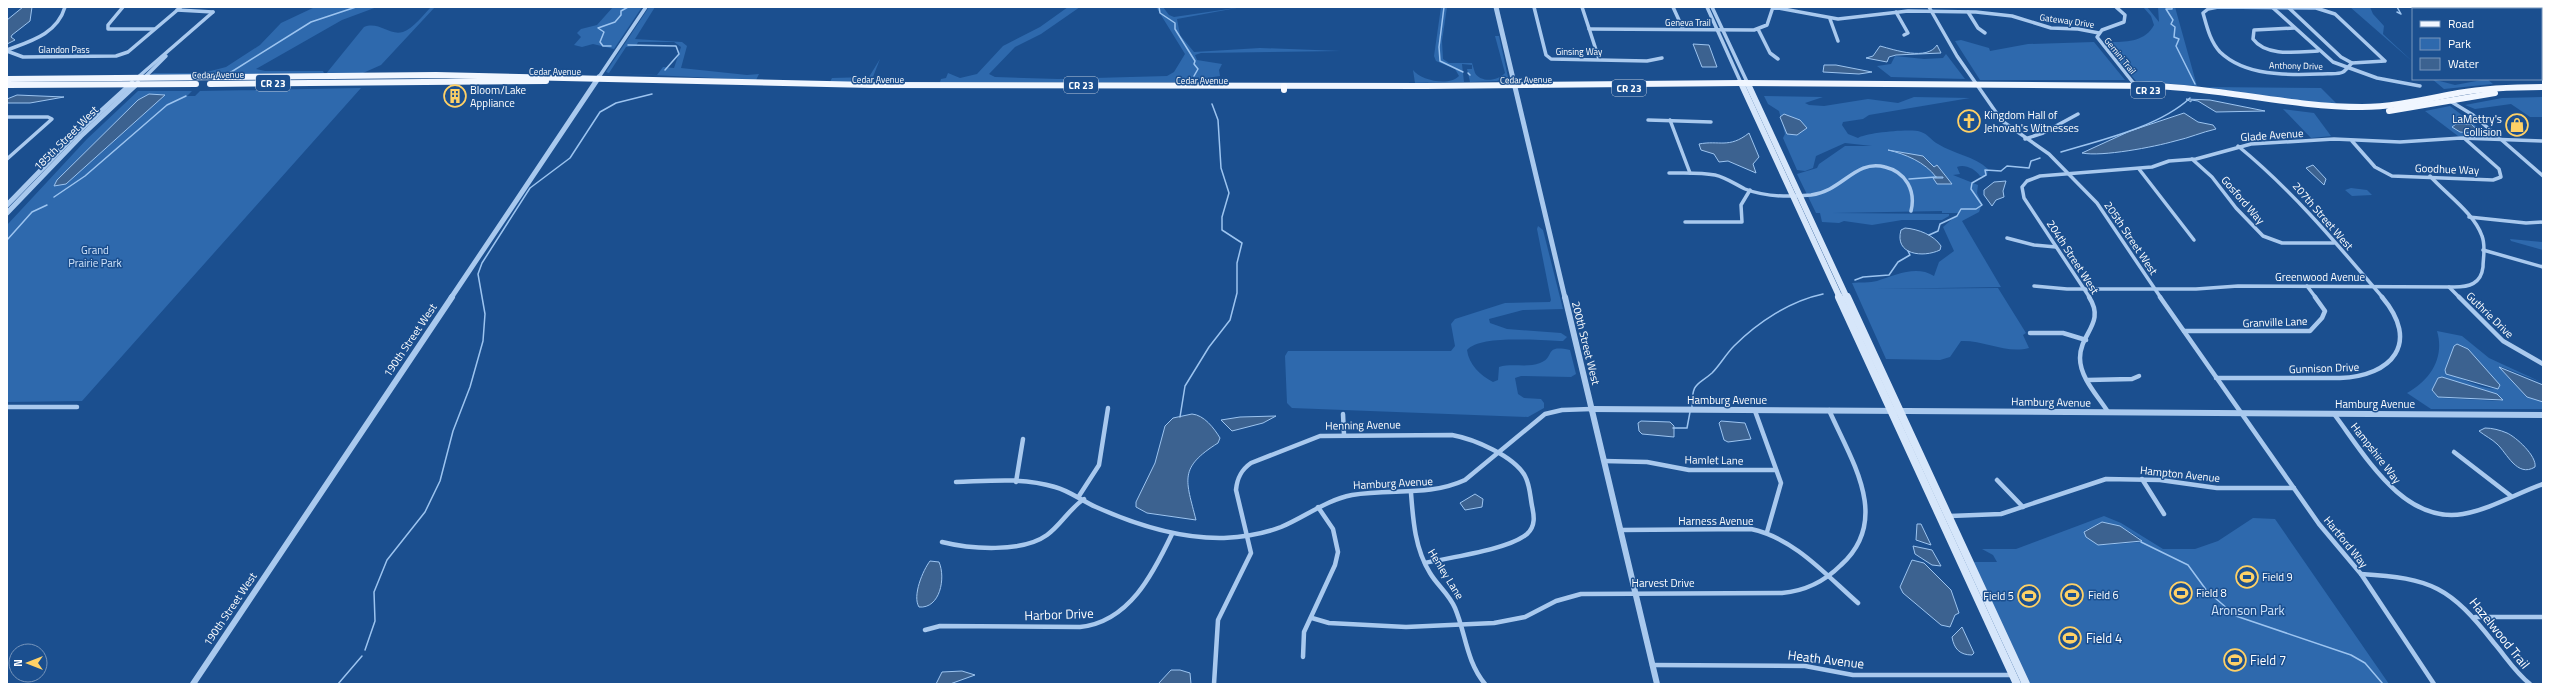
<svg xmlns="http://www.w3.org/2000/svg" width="2550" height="691" font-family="'Titillium Web',sans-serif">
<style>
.green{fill:#2e69ad;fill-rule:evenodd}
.water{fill:#3c6290;stroke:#9cc4f0}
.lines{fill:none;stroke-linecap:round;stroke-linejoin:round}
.stream{stroke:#9cc4f0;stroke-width:1.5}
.minor-far1{stroke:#a9c9ee;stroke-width:3.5}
.minor{stroke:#a9c9ee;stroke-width:4.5}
.tertiary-far1{stroke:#a9c9ee;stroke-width:5}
.tertiary{stroke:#a9c9ee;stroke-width:6}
.secondary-far1{stroke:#d6e6fa;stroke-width:6}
.secondary{stroke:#d6e6fa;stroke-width:8}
.primary{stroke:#f0f6ff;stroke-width:6}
.trunk{stroke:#f8faff;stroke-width:6}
.labels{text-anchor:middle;stroke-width:3;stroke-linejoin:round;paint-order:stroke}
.far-street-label{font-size:9px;fill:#fff;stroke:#1b4f8f}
.shield{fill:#1b4f8f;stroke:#bbcadd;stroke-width:1}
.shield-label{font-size:10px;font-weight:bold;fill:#fff}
.poi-label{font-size:11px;fill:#fff;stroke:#1b4f8f;text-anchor:start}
.street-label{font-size:11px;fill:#fff;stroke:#1b4f8f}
.park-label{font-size:11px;fill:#cfe3fa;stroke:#1b4f8f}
.near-park-label{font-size:13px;fill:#cfe3fa;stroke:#1b4f8f}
.near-street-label{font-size:13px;fill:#fff;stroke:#1b4f8f}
.near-poi-label{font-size:13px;fill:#fff;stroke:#1b4f8f;text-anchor:start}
</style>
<rect width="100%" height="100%" fill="#1b4f8f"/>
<g class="green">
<path d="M315,7h62l-35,13 -86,49 9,2h58l1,2 -175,3 5,-3h49l23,-6 34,-22 21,-22z"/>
<path d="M431,7h4l-54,58 -18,8 -38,2 39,-48c15,-6 25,9 39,5 10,-3 21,-18 28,-25z"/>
<path d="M613,7h29l-28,42 -21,-5 -11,3 -8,-2 7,-8 -4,-4 4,-4 16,-4z"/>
<path d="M649,7h6l-20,32 47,3 5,4 -6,22 66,7 12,-1 -3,6 -146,-7 47,2 6,-8 11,1 7,-21 -7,-5h-36l-2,4 -10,1 -17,26 -3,-1z"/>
<path d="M1068,7h12l-39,27 -26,13 -26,27 6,3 63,2 109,-3 7,-4 11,-18 -29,-47h7l6,8 5,2 68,-10 -65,12 3,16 14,17 66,-4 81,3 -140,2 -6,2 2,5 25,4 -3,6 1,6 -20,3 -8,-2 -1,5h-251l1,-3 5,-1 2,-5 12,5 17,-4 26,-28 37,-19z"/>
<path d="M1441,7h6l-5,34 1,18 6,4h23c1,3 2,7 3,10 6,10 23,8 30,0l-10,-37h4l9,41 -11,4 -27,1 -3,-13h5v-4l-10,-1 2,18 -49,1 -2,-13c7,10 36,17 46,6l-4,-7 -19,-8 -2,-5z"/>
<path d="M2143,7h4l12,15 -1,-15h17l22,79 -61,-5 -34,-39c19,0 42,2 52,-17l-3,-9z"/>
<path d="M2350,7h20l3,7 11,12 -1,8 30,28z"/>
<path d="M1961,40l28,8 1,3 38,-7 66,-2 31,38h-145l-25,-39z"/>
<path d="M1946,54l19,25 -74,-2 -14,-11 14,-2 4,-8 29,3 19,-1z"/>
<path d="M880,59l-9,23h-41l2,-4 37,-1z"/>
<path d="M2432,79l23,6 32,-6 6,5 -49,5z"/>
<path d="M2206,87l115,1 16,16h43c-59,3 -116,-8 -174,-17z"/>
<path d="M361,88l-279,313 -75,1v-177l80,-86 51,-48h54l-5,5h8l5,-5z"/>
<path d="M1764,96l59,1 -18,6 4,2 15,1 44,-7 30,4 16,-6 56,1 -101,17 -6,4 -20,3 -1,3 6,9 10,4c7,-5 54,-10 63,-6 7,2 11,9 17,12 16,10 36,12 50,25l-1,7h-7c-5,-7 -15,-12 -23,-9l3,7 -7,1 25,10 -1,8 5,11 -3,8 -17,9 39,66 -127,2 124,-1 28,45 -3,2 6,13c-23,6 -45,-8 -68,-7l-11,16 -10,3 -54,-1 -34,-76c8,-1 18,0 25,-2 19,-6 39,-16 57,-5l5,-14 15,-11 -11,-24 16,-14h-17v-2l-109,2 116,1v2l-7,4h-40l-30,5 -28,-4 -5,2 -17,-1 -2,-9h-4l-19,-39 20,-6 2,-4 26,-18h27l-27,-3 -29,13 -3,12 -8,3 -8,-1 -14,-32 2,-4 -6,-23 -11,-7z"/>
<path d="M2543,97v20h-13l-19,-13 -36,5 -10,-4 37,-7z"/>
<path d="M2450,106l42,32 -34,-2 -33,-25zM2459,124h12l11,10 -22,-2 -8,-5z"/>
<path d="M2283,109l31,4 17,23 -20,2z"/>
<path d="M2351,188l16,2 5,5 -20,1 -7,-6z"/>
<path d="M1538,226l5,4 20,79 -40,1 -34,9 1,4 17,6 54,4 6,4 -4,4c-22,0 -82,-7 -96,9 2,15 13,25 26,32l5,-2 1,-13c13,-4 28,1 41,-4 16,-6 3,-19 30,-13l6,24 -5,3 -50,-1 -6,2 3,16 6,4 17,1 3,4v5l-16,9 -236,-9 -5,-5 -2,-47 3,-5h163l4,-5 -4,-22 4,-5 50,-16 45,-1 1,-2 -14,-71z"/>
<path d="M2510,239l33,3v8l-32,-9z"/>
<path d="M2437,331l25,5 27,22 54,25 -41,-16v3l25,27 16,5v7h-112l-24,-16c23,-13 38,-35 30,-62zM2454,346h9l5,4 32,37c-10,7 -45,-11 -55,-17zM2439,377l58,17 4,7 -59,-3 -10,-7z"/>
<path d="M2104,516l17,7 42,26h32l23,-8 35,-23 22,1 114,165h-367l-57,-122h32l-4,-7 -11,-6h34zM2102,522l18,4 20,12 1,4 -38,3 -19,-14z"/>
</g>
<g class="water">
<path d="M23,7h9l-2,14 -18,14 -1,2 4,3 -8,4v-24z"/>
<path d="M1693,44l16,1 8,22h-15z"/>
<path d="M1937,45l4,8 -45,2 -7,2 -2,5 -21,-4 7,-2 7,-10c15,4 47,15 57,-1z"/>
<path d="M1824,65h12l36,7 -13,2 -36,-2z"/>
<path d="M149,94l16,1 -99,89 -12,2 3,-6 81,-80z"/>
<path d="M17,95l47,2 -34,6h-23v-4z"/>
<path d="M2186,99l24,1 55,11 -49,1 -18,-11 -7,-1v2z"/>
<path d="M2184,113l14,9 15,3 3,4c-14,3 -27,9 -41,12 -21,6 -73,16 -93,12l48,-22z"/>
<path d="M1784,114l16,6 7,8 -10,7 -10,-1 -7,-17z"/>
<path d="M2456,124h15l11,10 -22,-2 -8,-5z"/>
<path d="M1749,133l10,24 -6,7 3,9 -28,-12 -9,1 -5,-8 -13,-4 -2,-6c20,-4 30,5 50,-11z"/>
<path d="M1888,150l35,6 11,11 3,-2 15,19h-15l-4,-6h10v-1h-7c-11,-15 -31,-23 -48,-27z"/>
<path d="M2313,165l13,14 -2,6 -18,-17z"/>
<path d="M2006,181l-3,10 1,6 -8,3 -4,6 -8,-11v-5l10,-8z"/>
<path d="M1905,228c13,1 29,7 36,18l-1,4c-17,8 -46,5 -39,-20z"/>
<path d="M2457,344l11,5 32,36 -2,4 -52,-15 -1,-4 9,-24z"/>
<path d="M2499,367l44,18v17l-16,-5z"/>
<path d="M2442,377l55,17 6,6 -65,-3 -6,-7 6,-12z"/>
<path d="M1192,414c12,1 22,14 28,24l-2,5c-40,25 -32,37 -22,77l-49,-7 -11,-6v-5l19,-39 10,-37 8,-8z"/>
<path d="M1276,416l-13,7 -31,8 -11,-11 19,-3z"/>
<path d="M1641,421l29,1 4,4v11l-32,-3 -3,-3 -1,-8z"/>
<path d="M1721,421l24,2 6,16 -23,3 -4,-2 -5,-17z"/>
<path d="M2485,428c7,0 15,2 22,5 9,4 30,23 28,34 -18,11 -28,-14 -38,-23 -5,-5 -12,-8 -18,-13z"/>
<path d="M1475,494l8,5 -1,8 -17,3 -5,-7z"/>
<path d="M2102,522l18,4 22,15 -44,4 -12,-8 -2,-5z"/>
<path d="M1917,524h4l10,21 -15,-5z"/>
<path d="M1913,546l19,4 9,16 -9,-1 -17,-11z"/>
<path d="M1912,560l12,3 27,27 8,23 -4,2 -5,12 -9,-2 -38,-32 -3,-6z"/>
<path d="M930,561l9,1c7,16 1,47 -20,45 -7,-11 4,-37 11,-46z"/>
<path d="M1962,627l12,26 -2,2c-12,0 -18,-6 -20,-18z"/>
<path d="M1171,670h9l10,3 1,11h-33z"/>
<path d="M962,671l13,4 -25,9h-14l6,-12z"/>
</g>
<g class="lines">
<g class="stream">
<path d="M1159,7l1,6 15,10v6l20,32 -1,3 4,5 -4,7"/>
<path d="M1444,7l-5,40 1,14 23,11"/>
<path d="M2172,7v2h-6l7,11 -2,4 4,3 -1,10 5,2 -3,7 19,38"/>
<path d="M2397,7l4,7 -4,-2"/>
<path d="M628,45l48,1 3,8 -14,16"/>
<path d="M611,46h-8l-3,-4 4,-10 -6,-4 17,-6 6,-7v-4l7,-4"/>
<path d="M1468,73l2,2"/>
<path d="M228,74l83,-52 45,-15"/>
<path d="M2061,152c40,-12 98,-25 129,-54"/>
<path d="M1909,179l27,-2"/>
<path d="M54,197l31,-21 82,-71 19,-9"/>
<path d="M1929,235l9,-4 2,-7 17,-8 4,-7h15l6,-4 -11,-16 1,-6 14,-8 -1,-5 16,1 6,-5 22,2 2,-7 9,-3"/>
<path d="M7,240l25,-28 15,-7"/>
<path d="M1855,280l8,-3 26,-2 9,-13 12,-7 -2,-4"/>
<path d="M1692,407c0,-25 5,-21 20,-34 8,-8 14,-19 22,-27 24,-24 56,-45 89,-52"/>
<path d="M1180,417l5,-31 24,-39 21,-27 7,-27v-30l5,-20 -20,-13v-13l7,-24 -8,-25 -3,-48 -6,-16"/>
<path d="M1673,428h14l3,-16"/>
<path d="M2141,542l47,23 19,26 29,25 115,39 14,8 18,21"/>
<path d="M365,650l10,-29 -1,-29 13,-32 38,-48 15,-31 13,-50 17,-44 13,-46 2,-27 -7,-40 4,-11 48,-75 40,-30 30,-46 16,-9 36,-9"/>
<path d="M338,684l24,-28"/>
</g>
<g class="minor-far1">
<path d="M123,7l-15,18v4h46"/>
<path d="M1534,7l12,48 5,4 96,2 15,-3"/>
<path d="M1582,7l17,52"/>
<path d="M1673,7l10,22"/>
<path d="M1707,7l34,76"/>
<path d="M1712,7l36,77"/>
<path d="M1929,7l28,49 45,65 47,33 48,49 64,95"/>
<path d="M2116,7l9,8 -1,7 -22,8 -5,7 38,48"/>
<path d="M2218,7l98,1 19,6 50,47 -33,2c-3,3 -6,7 -9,9 -5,3 -15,1 -21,2 -33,1 -76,3 -102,-22 -10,-11 -13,-25 -17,-39l5,-4z"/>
<path d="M2272,7l61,55 44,16 43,8"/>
<path d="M2289,8l52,49 11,6"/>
<path d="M177,10l36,2"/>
<path d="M1896,12l12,21 -4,2"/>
<path d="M1968,12l10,16 7,5"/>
<path d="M1830,19l8,22"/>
<path d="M2294,28l-40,2 -1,9c13,18 45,13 65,12"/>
<path d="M1589,29l165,1 13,-5 6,-18 65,12 70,-8 68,1 36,4 39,12 27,1 21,4"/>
<path d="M1758,29l12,24 8,6"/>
<path d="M7,50c24,-9 50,-16 58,-43"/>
<path d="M7,51l16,6 93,-1 12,-4 53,-45"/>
<path d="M599,77l47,-70"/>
<path d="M137,78l76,-66"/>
<path d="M144,78l22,-22"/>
<path d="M2450,101l23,14 70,61"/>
<path d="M7,117h41l4,2 -45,40"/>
<path d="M1648,120l63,2"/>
<path d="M1670,120l20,53"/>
<path d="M2025,139l18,-6 35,-19"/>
<path d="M2352,141l23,26 17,9 101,4 8,-3 -2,-8 -35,-31"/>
<path d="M2238,146c55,45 99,98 145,152"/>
<path d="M2192,159l20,18 24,31 27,28 19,7h52"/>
<path d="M2139,169l55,71"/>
<path d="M1669,173c15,0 31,-1 46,2 10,2 20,9 30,14 20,8 45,8 66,6 32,-4 44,-36 74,-28 21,5 31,24 26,44"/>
<path d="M2469,217l57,6 17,-1"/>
<path d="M1685,222h57l-1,-17 9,-15"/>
<path d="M2007,238l27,7 22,2"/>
<path d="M2483,250l60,17"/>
<path d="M2034,286l33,3h129l42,-3 216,1c15,0 27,-3 29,-20 0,-9 3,-21 -1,-31 -8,-23 -36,-42 -52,-60"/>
<path d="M2307,286l9,12"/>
<path d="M2449,287l11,11"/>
<path d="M2090,298l-66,-100 -2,-11 5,-6 13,-5 112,-9 17,-6 27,-2 55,-15 83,-5 66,3 61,-4 82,3"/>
</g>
<g class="minor">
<path d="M2089,297c17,26 -9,36 -9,61 0,20 18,38 28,54"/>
<path d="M2160,297l159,227 42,50 73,110"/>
<path d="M2459,297l44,44 40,23"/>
<path d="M2184,331h126l12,-13 3,-7 -10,-14"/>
<path d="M2030,333h33l23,7"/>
<path d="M2216,378h124c52,-2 81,-35 42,-81"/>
<path d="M2088,380l44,-1 7,-3"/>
<path d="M7,407h70"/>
<path d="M1755,411l26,72 -14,49"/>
<path d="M1343,414l1,21"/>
<path d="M2334,414c31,41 69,110 129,100 28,-5 54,-21 80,-30"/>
<path d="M2454,452l57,44"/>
<path d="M1604,461l43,1 42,8h87"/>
<path d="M2142,479l22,35"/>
<path d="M1997,480l26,27"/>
<path d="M956,482c33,-1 67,-5 99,5 15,4 27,14 41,20 40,18 84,32 128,31 19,-1 39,-4 57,-11 24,-10 45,-27 71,-32 39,-7 76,2 113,-15l80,-66 17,-4 29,-1"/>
<path d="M1016,482l7,-43"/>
<path d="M1411,493c2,27 4,56 19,80 7,12 19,21 25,35 11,26 11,53 30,76"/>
<path d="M1079,496l20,-31 9,-57"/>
<path d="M1950,516l51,-2 105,-35 54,1 57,8h77"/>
<path d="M1620,530l131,-1c43,9 75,46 107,74"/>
<path d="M942,542c28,7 80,11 105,-7 14,-10 22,-26 37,-36"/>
<path d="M2361,574c71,4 89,13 133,69 12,14 21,29 36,41"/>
<path d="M2475,617h68"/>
<path d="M1312,618l17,5 77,4 88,-4 31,-6 31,-16 25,-7 201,-1c23,-2 43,-12 59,-28 51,-46 10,-105 -12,-155"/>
<path d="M925,630l15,-4 140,1c49,-5 73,-53 92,-93"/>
<path d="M1303,657l1,-25 31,-67 3,-13 -5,-23 -15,-22"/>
<path d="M1652,665l153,1 48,9h161"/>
<path d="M1214,684l4,-64 33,-67 -15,-63c1,-12 5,-20 15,-27l69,-27 132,-1c22,4 62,21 73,41 5,9 5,20 7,30 2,9 4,20 -5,28 -19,16 -76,23 -102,29"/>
</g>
<g class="tertiary-far1">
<path d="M1496,7l69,291"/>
<path d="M7,205l71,-73 54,-49"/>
<path d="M7,213l74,-77 57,-53"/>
<path d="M451,298l148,-221"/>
</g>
<g class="tertiary">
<path d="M1565,297l92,387"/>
<path d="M1591,409l952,6"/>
<path d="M193,684l259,-387"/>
</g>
<g class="secondary-far1">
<path d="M1741,83l99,215"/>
<path d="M1748,84l99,214"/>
</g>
<g class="secondary">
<path d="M1839,297l178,387"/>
<path d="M1847,297l179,387"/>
</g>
<g class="primary">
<path d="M2485,7l2,2"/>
<path d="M2541,62l2,2"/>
<path d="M7,79l429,-4 434,10 555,1 316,-3 415,3c69,3 137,21 206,21 32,0 64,-8 96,-14 28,-5 56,-6 85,-6"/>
<path d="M210,84l336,-3"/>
<path d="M7,85l189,-1"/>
<path d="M2389,111l106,-18"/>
</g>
<path class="trunk" d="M1284,86v4"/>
</g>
<defs>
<g id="building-ring" transform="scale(1.15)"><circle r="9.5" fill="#1b4f8f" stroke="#ffd166" stroke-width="1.5"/><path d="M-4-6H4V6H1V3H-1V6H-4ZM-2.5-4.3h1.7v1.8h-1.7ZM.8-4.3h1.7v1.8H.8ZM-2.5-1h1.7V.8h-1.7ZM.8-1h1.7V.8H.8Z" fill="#ffd166"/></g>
<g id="church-ring" transform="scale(1.15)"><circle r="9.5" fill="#1b4f8f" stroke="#ffd166" stroke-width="1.5"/><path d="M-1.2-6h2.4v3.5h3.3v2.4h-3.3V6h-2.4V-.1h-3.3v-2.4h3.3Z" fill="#ffd166"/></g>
<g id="shop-ring" transform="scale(1.15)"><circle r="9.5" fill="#1b4f8f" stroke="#ffd166" stroke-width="1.5"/><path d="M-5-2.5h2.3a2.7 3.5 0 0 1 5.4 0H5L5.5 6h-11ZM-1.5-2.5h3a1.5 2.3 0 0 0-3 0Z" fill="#ffd166"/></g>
<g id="stadium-ring" transform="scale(1.15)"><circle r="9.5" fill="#1b4f8f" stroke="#ffd166" stroke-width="1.5"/><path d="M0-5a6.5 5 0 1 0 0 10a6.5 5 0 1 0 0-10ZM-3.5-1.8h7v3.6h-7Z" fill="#ffd166"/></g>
</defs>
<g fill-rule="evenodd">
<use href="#building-ring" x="455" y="96"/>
<use href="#church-ring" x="1969" y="121"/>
<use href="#shop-ring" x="2517" y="125"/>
<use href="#stadium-ring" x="2247" y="577"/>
<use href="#stadium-ring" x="2181" y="593"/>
<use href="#stadium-ring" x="2072" y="595"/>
<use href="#stadium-ring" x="2029" y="596"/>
<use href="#stadium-ring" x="2070" y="638"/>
<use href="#stadium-ring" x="2235" y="660"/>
</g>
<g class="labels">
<g class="far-street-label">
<text transform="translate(2067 21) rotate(8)" y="3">Gateway Drive</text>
<text x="1688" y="26">Geneva Trail</text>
<text x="64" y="53">Glandon Pass</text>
<text x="1579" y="55">Ginsing Way</text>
<text transform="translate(2120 56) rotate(51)" y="3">Gemini Trail</text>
<text transform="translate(2296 66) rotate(1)" y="3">Anthony Drive</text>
<text x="555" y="75">Cedar Avenue</text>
<text transform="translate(218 75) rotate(-1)" y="3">Cedar Avenue</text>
<text x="878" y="83">Cedar Avenue</text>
<text transform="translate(1526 80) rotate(-1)" y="3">Cedar Avenue</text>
<text x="1202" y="84">Cedar Avenue</text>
</g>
<g class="shield">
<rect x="256" y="75" width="34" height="16" rx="3"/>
<rect x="1064" y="77" width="34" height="16" rx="3"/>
<rect x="1612" y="80" width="34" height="16" rx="3"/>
<rect x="2131" y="82" width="34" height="16" rx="3"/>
</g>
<g class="shield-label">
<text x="273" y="87">CR 23</text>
<text x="1081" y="89">CR 23</text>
<text x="1629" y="92">CR 23</text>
<text x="2148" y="94">CR 23</text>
</g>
<g class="poi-label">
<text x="470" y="94">Bloom/Lake<tspan x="470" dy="13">Appliance</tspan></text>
<text x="1984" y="119">Kingdom Hall of<tspan x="1984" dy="13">Jehovah's Witnesses</tspan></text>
<text x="2502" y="123" text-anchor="end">LaMettry's<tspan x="2502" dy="13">Collision</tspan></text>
<text x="2262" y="581">Field 9</text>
<text x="2196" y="597">Field 8</text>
<text x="2088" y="599">Field 6</text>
<text x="2014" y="600" text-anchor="end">Field 5</text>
</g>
<g class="street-label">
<text transform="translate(2272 135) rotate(-4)" y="4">Glade Avenue</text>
<text transform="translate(66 138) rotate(-45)" y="4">185th Street West</text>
<text transform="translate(2447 169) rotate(2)" y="4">Goodhue Way</text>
<text transform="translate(2243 200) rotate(49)" y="4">Gosford Way</text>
<text transform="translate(2323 216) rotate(49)" y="4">207th Street West</text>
<text transform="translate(2131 238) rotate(56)" y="4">205th Street West</text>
<text transform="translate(2073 257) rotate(57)" y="4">204th Street West</text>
<text x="2320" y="281">Greenwood Avenue</text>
<text transform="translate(2490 315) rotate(44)" y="4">Guthrie Drive</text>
<text transform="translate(2275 322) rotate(-2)" y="4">Granville Lane</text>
<text transform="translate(410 340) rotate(-56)" y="4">190th Street West</text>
<text transform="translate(1586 343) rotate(76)" y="4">200th Street West</text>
<text transform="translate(2324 368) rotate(-2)" y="4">Gunnison Drive</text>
<text x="1727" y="404">Hamburg Avenue</text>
<text transform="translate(2051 402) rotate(1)" y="4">Hamburg Avenue</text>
<text x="2375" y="408">Hamburg Avenue</text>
<text transform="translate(1363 425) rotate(-1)" y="4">Henning Avenue</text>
<text transform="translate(2376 453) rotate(52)" y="4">Hampshire Way</text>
<text transform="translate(1714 460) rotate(1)" y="4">Hamlet Lane</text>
<text transform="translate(2180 474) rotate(6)" y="4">Hampton Avenue</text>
<text transform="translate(1393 483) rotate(-3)" y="4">Hamburg Avenue</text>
<text x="1716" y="525">Harness Avenue</text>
<text transform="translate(2346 542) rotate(51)" y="4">Hartford Way</text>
<text transform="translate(1446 574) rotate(58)" y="4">Henley Lane</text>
<text x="1663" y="587">Harvest Drive</text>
<text transform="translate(230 609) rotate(-56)" y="4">190th Street West</text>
</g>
<g class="park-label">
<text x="95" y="254">Grand<tspan x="95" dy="13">Prairie Park</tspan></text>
</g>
<g class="near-park-label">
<text x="2248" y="615">Aronson Park</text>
</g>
<g class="near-street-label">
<text transform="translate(1059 614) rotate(-2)" y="5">Harbor Drive</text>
<text transform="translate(2500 633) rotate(51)" y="5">Hazelwood Trail</text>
<text transform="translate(1826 659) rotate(7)" y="5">Heath Avenue</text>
</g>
<g class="near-poi-label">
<text x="2086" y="643">Field 4</text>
<text x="2250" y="665">Field 7</text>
</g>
</g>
<rect width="2550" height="691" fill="none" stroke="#ffffff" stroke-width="16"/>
<rect x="2412" y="8" width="130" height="72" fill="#1b4f8f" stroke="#7695bc"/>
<rect x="2420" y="21" width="20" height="6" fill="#f0f6ff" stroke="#7695bc"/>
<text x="2448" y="28" font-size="12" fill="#ffffff">Road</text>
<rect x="2420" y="38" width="20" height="12" fill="#2e69ad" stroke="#7695bc"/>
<text x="2448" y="48" font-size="12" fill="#ffffff">Park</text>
<rect x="2420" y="58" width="20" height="12" fill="#3c6290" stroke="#7695bc"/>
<text x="2448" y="68" font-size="12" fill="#ffffff">Water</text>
<g transform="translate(28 663) rotate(270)"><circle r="19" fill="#1b4f8f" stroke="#7695bc"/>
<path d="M0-3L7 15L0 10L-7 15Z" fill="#ffd166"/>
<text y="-6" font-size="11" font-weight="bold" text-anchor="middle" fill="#ffffff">N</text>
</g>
</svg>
